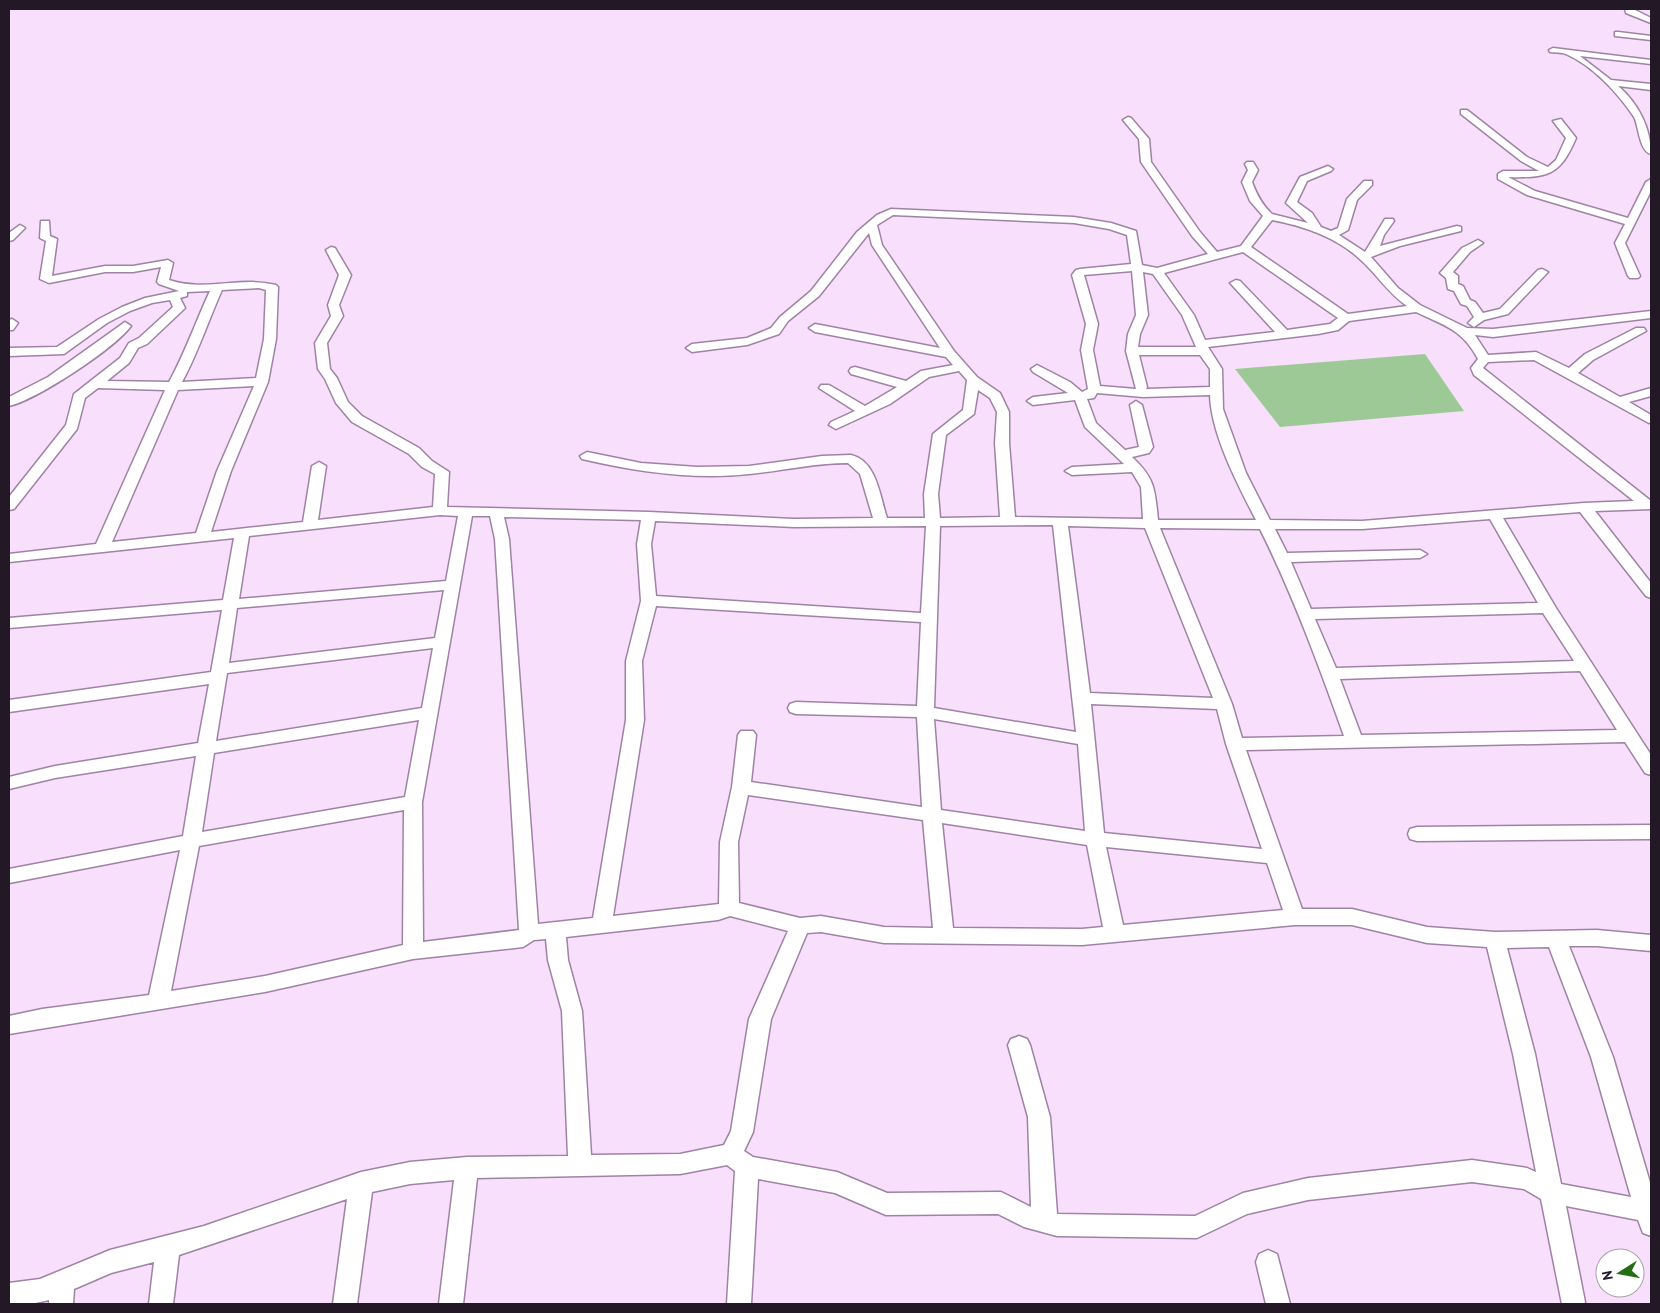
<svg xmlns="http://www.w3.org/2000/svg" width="1660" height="1313" font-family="'PT Sans',sans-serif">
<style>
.green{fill:#9dc996}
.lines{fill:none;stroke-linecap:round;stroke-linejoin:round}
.minor-casing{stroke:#9f83a4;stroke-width:3}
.minor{fill:#fff;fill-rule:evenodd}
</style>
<rect width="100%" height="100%" fill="#f8dffc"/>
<path class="green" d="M1425,354l39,57 -184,16 -45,-58z"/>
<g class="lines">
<g class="minor-casing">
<g id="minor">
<path d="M1625,9h8l18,9v5l-25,-10z"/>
<path d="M1618,32l33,4v4l-36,-4v-4z"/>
<path d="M1553,48l98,12v4l-71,-8 31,24 40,4v6l-33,-4c20,17 33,42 33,68 -12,-3 -12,-28 -17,-37 -16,-24 -41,-51 -68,-63 -5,-2 -11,-1 -16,-2l-1,-2z"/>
<path d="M1461,110h6l60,47 21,10 8,-7 10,-22 -13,-17 8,-2 15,19c-16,38 -29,40 -68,39l27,14 93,27 18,-36 5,-3v12l-26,52 15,33 -2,2h-8l-2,-2 -13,-33 10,-19 -98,-29 -29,-16v-5l5,-3h36l-18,-10 -60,-47z"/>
<path d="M1128,117l3,1 18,21 2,23 49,70 17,20 24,-6 22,-30 -13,-15 -8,-19 6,-12 -3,-6 2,-2h6l5,8 -6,12c5,13 10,23 20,32l36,9 -22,-20 14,-26 28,-11 5,3 -2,2 -24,10 -10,21 15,11 9,14 10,4 7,-3 9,-29 17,-18h8v4l-15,15 -9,30 -9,5 26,17 20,-33h8l1,2 -10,14 -4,11 77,-20 4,1v4l-61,15 -29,11 27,31 22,17 47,23 26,1 158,-18v7l-158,19 -18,-2 13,20 48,-3 33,16 16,-14 51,-26h8l2,3 -53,29 -15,13 42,24 31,-9v8l-22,6 22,13v7l-2,1 -115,-63 -46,2 -5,6 168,133v8l-56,2 56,72v15l-5,-2 -66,-84 -77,6 53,90 95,147v20l-6,-2 -20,-31 -379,8 56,159h50l75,18 68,5 102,-2 54,5v16l-54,-5h-28l44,111 38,129v50l-8,-3 -5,-13 -72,-14 19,96 -1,2h-22l-21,-105 -17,-10 -52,-7 -164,18 -61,14 -50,24 -140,-2 -33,-9 -26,-13 -112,1 -51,-22 -77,-14 -7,125h-24l8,-133 -8,-6 -47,9 -203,4 -14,126h-24l15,-124 -44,4 -38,8 -15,112h-24l14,-105 -168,56 -6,49h-24l5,-42 -43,11 -37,16 -1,15h-24v-4l-18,4h-22v-21l31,-4 70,-29 94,-24 157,-54 49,-10 57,-5 101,-1 -6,-145 -14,-51 -2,-21 -12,1 -11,7 -110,12 -148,33 -256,42v-18l33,-7 107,-14 31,-145 -171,33v-14l174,-33 13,-80 -141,22 -46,11v-12l46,-11 143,-23 11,-59 -200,28v-12l202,-28 11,-62 -213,18v-10l214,-18 11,-62 -225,24v-8l87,-10 69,-154 -67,-2 -13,10 -8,31 -63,80 -5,1v-13l57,-72 8,-31 46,-36 9,-15 10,-5 34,-31 -3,-7 -18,3 -22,8 -23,12 -43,31 -55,2v-8l48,-1 42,-28 23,-12 23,-9 34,-7 -20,-7 -2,-2 4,-15 -28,5h-28l-56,11 -9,-4 6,-38 -6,-3 1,-17h8l1,15 7,3 -5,37 53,-10h28l35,-6 5,3 -4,17c35,12 72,-4 107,5l2,2 -2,52 -8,43 -37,89 -20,61 92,-10 9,-56 7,-4 7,4 -8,54 115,-13 2,-33 -13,-7 -13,-13 -57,-32 -16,-19 -11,-24 -7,-10 -3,-26 16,-27 -3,-11 11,-30 -13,-25 5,-3 4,1 16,27 -12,30 4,11 -16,27 3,26 7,9 11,24 14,14 57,32 13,13 17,11 -2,35 202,5 145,7 79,-1 -13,-44 -12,-11c-34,0 -66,8 -99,11 -56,6 -112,-2 -167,-15l-2,-3 7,-4 54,11 56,4 52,-1 73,-10 29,-1c26,6 29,42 36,63h38l-1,-24 9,-60 30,-24 4,-30 -8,-9 -30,6 -39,27 -54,25 -7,-4 2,-3 24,-11 -36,-23 2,-3h8l36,21 32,-19 -46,-13 -2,-3 2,-3 4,-1 51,14 15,-10 32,-6 -7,-8 -131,-25 -6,-4 6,-4 125,24 -68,-103 -3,-12 -50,63 -31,25 -9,13 -32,11 -55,7 -6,-4 6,-4 55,-6 24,-10 9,-11 31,-26 46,-59 20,-17 14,-6 183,8 37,6 25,8 6,34 15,3 51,-14 -16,-18 -51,-74 -2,-23 -16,-19zM893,215l181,8 35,6 18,6 4,29 -51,5 -4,1 -4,5 14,49 -5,26 7,39 -6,3 -12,-10 -33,-17 -6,4 2,3 35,21 -35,4 -6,4 6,4 42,-5 10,27 39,37 -52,3 -7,4 7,4 60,-3 9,15 2,32 -128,-2 -6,-74v-31l-9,-19 -23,-16 -23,-26 -72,-106 -5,-20zM1272,220c32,6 67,18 91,42 15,14 26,32 44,44l-59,8 -97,-67zM1243,252l95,66 -8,6 -43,6 -47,-49 -4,-1 -6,3 2,2 43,47 -70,8 -11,-25 -30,-42zM1132,271l4,44 -8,19 -2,17 10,38 -36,-3 -7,-36 5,-26 -14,-49zM1143,272l10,2 29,41 14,32h-58l2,-13 8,-19zM259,288l7,2 -2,49 -8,39 -74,4c16,-29 26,-61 40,-92zM210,291c-14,30 -25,62 -41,91l-62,-1 22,-18 9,-15 9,-4 36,-34 2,-2 -5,-10 7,-2v-4zM1416,312c29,14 46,17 62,47l-7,9 3,7 160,126 -50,2 -222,18 -92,-1 -24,-47 -23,-64 -1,-40 -14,-22 110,-13 20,-4 11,-9zM1139,355h61l10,14v18l-64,2 1,-2zM254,386l-37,85 -21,62 -84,9 66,-152zM978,390l12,8 7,14 -2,31 5,74 -60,1 -2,-24 8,-59 28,-21zM1097,393l46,4 67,-2c1,39 28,90 46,125h-98c-3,-30 -3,-42 -26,-63l17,-4 4,-6 -11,-42 -6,-4 -6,4 9,42 -14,3 -29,-27 -9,-24 7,-1zM440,515l18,1 -12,65 -207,18 10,-63zM472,516h18l5,23 24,391 -96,12 -1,-140zM504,517l137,3 -4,24 4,57 -15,60v59l-33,198 -55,6 -29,-385zM1490,519l48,84 -227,6 -20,-47 129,-4 7,-4 -7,-4 -133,3 -12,-24h87zM655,521l139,6 132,-1 -5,87 -265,-17 -5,-52zM1053,525l23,207 -142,-24 6,-182zM1068,526l77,2 68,170 -123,-5zM1160,528l100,1c33,66 59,137 84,207l-102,2 -10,-34zM444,590l-9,48 -206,25 8,-55zM656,606l265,16 -4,84 -121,-4 -6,2 -2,4 2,4 6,2 121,3 5,90 -171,-25 5,-47 -3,-4h-12l-3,4 -6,52 -12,55 -1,62 -106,12 31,-196 -2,-59zM1543,613l31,48 -238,7 -21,-49zM433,648l-11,60 -206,33 11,-68zM1580,671l37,59 -256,5 -21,-56zM1091,704l126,5 9,35 36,105 -158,-16zM934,719l144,25 7,87 -144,-21zM419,720l-14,77 -203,35 12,-79zM748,795l175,25 10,108 -49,-1 -63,-11 -21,2 -61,-15 -1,-61zM404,810l-1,135 -138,31 -94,15 28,-145zM942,823l145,22 16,82 -21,2 -129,-1zM1106,847l161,16 16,47 -160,15zM730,916l58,15 -39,88 -18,112 -7,14 -44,9 -89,1 -9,-144 -14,-51 -2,-23 152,-17zM1295,925h57l75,18 60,4 26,107 23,118 -9,-4 -55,-8 -164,18 -65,15 -48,23 -138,-2 -7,-97 -20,-72 -3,-6 -8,-3 -8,3 -3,6 20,72 3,90 -30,-15 -114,1 -50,-21 -84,-15 -9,-6 9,-19 18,-113 36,-86 14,-1 63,11 198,2zM1549,947l42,110 40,140 -70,-13 -26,-130 -28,-106z"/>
<path d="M20,225l5,3 -12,12 -4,1v-8z"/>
<path d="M1478,240l5,3 -13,9 -17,20 5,4v8l5,2 7,14 5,2 8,11 17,-4 38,-39 4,-1 6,3 -40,42 -24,6 -10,7 -6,-4 6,-6 -7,-11 -6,-2 -7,-13 -6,-2 -2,-11 -6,-5 22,-25z"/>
<path d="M12,319l6,4 -5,7h-4v-10z"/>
<path d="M125,322l6,4c-17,23 -95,74 -122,80v-9l39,-20z"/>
<path d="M1651,825v14l-234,2 -7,-2 -2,-5 2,-5 7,-2z"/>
<path d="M1268,1250l9,4 13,50h-24l-10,-42 3,-8z"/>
</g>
</g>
<use href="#minor" class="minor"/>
</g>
<rect width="1660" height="1313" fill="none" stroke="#231825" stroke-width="20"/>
<g transform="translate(1620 1273) rotate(259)"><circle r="24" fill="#ffffff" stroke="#a7a3a8"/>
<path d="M0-4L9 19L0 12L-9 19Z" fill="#237014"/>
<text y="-8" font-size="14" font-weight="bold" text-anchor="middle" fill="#231825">N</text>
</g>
</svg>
